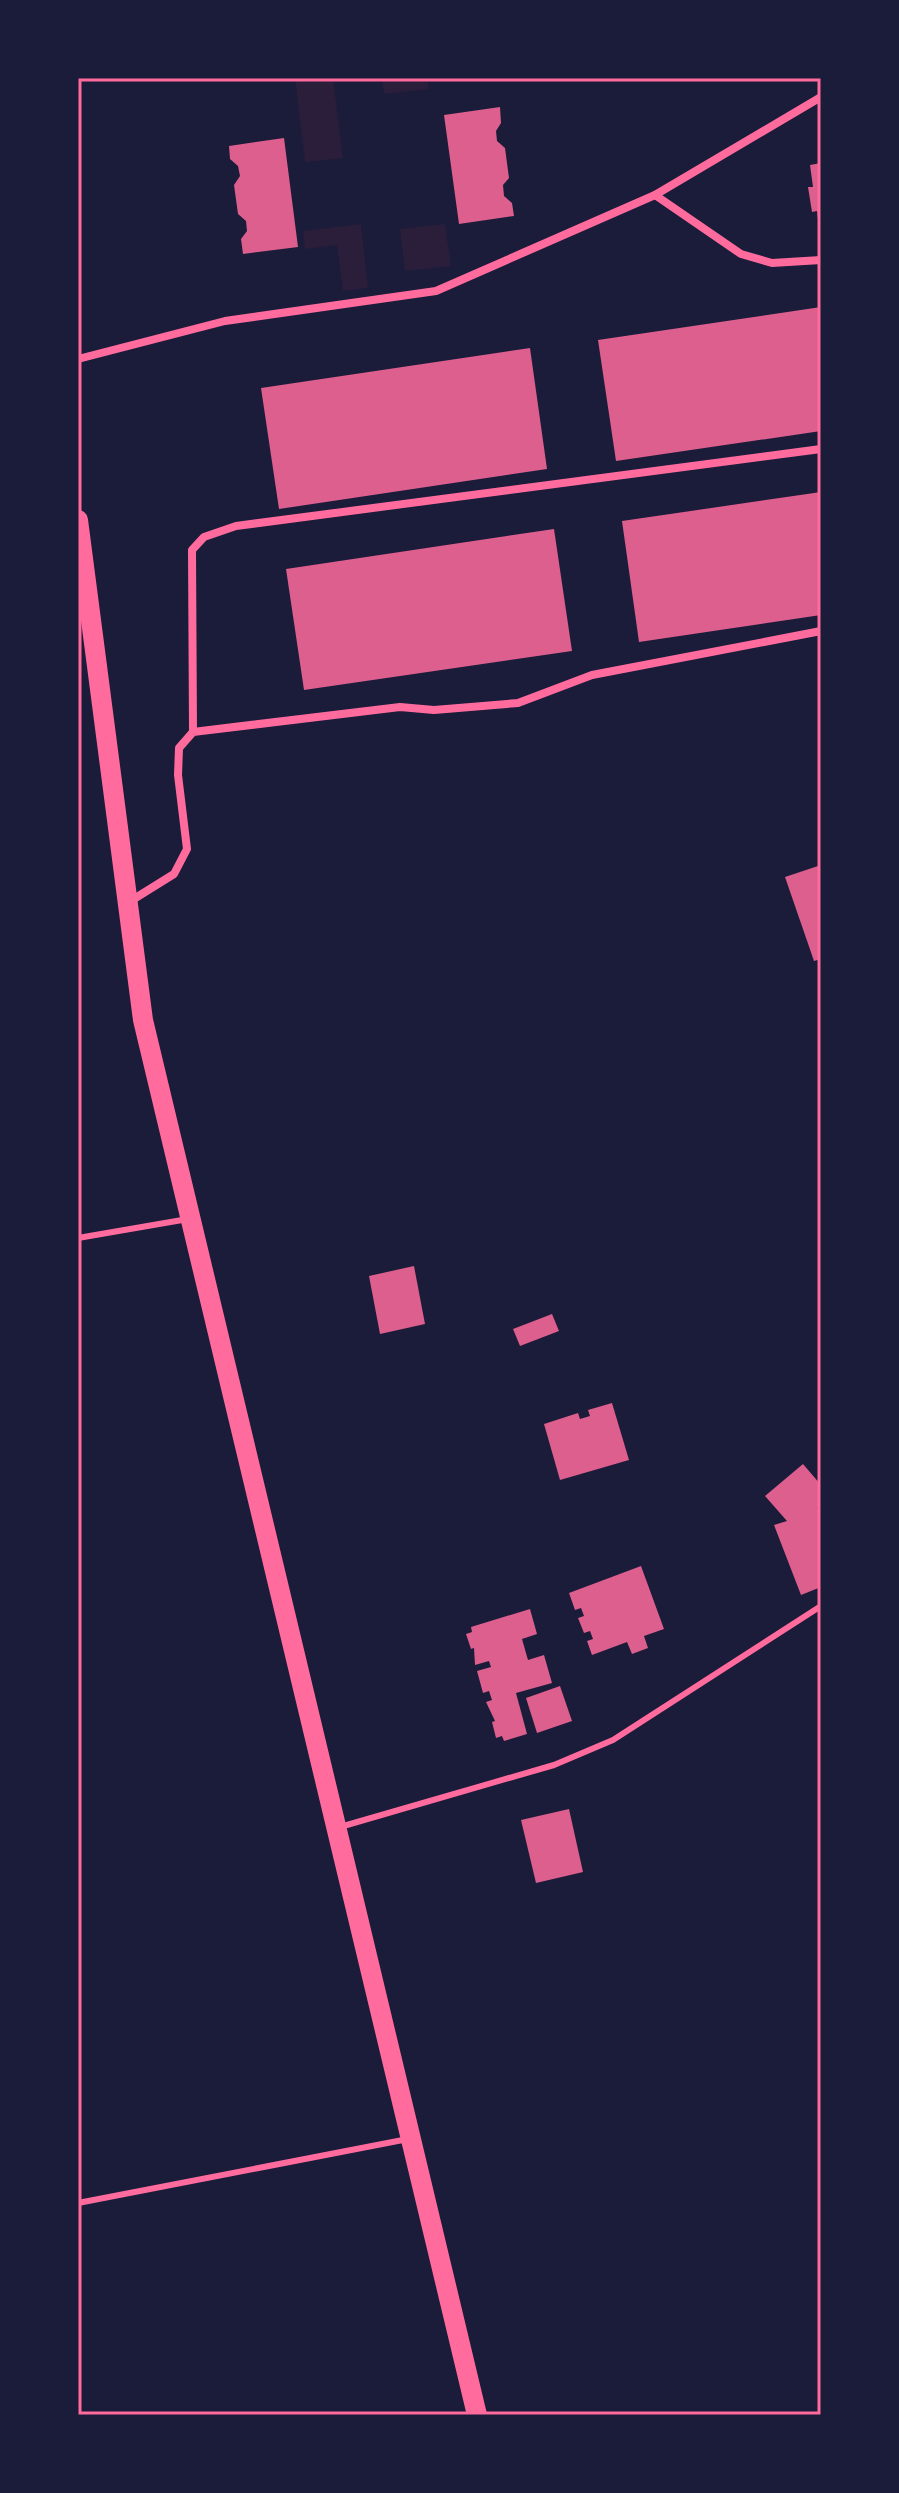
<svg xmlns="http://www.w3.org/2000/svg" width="899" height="2493" font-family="'Golos Text',sans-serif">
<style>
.green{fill:#2a1e3b}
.building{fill:#dd5f8e}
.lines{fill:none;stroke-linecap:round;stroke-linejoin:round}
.service{stroke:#ff6b9d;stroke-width:6}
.minor{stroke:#ff6b9d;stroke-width:8}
.primary{stroke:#ff6b9d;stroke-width:20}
.neatline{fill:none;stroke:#ff6b9d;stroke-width:3}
</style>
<rect width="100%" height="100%" fill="#1b1b3a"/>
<g class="green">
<path d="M295,78h38l10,80 -38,4z"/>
<path d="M382,78h45l2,11 -45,5z"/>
<path d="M361,224l7,64 -25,3 -6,-46 -32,4 -2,-18z"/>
<path d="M445,224l6,42 -46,5 -5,-42z"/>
</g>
<g class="building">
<path d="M500,107l1,16 -5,8 1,10 8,7 4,30 -6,7 1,11 8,7 2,13 -55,8 -15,-109z"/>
<path d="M284,138l14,109 -55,7 -2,-15 6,-8 -1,-10 -8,-7 -4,-29 6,-9 -2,-10 -8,-7 -1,-13z"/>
<path d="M821,163v64h-2l-2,-16 -5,1 -4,-25h5l-3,-22z"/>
<path d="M821,307v124l-205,30 -18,-121z"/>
<path d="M530,348l17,121 -268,40 -18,-121z"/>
<path d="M821,492v123l-182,27 -17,-121z"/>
<path d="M554,529l18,122 -268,39 -18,-121z"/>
<path d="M821,865v94l-7,2 -29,-84z"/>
<path d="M414,1266l11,58 -45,10 -11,-58z"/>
<path d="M552,1314l7,17 -39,15 -7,-17z"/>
<path d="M612,1403l17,57 -69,20 -16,-56 34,-11 2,6 10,-3 -2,-6z"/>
<path d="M803,1464l18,21v20l-4,4 4,-1v79l-20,8 -27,-70 13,-4 -22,-25z"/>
<path d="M641,1566l23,63 -20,7 4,12 -16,6 -5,-12 -35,13 -5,-14 6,-2 -3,-8 -6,2 -6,-15 6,-2 -3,-8 -6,2 -6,-17z"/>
<path d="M530,1609l7,25 -15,5 6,21 16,-5 8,28 -36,10 11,41 -23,7 -2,-5 -6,2 -4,-16 3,-1 -9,-19 6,-2 -3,-9 -6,2 -6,-22 14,-4 -2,-6 -14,4 -1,-17 -3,1 -5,-15 6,-2 -1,-5z"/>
<path d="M560,1686l12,35 -35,12 -11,-35z"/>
<path d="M569,1809l14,63 -47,11 -15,-63z"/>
</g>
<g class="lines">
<g class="service">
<path d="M78,1238l110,-19"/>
<path d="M340,1827l214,-62 59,-25 208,-134"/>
<path d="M78,2203l330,-64"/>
</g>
<g class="minor">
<path d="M655,195l166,-98"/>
<path d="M78,359l147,-38 211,-30 219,-96 86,59 31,9 49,-3"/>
<path d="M193,732l-1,-182 12,-13 32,-11 585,-77"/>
<path d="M129,902l45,-28 13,-25 -9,-74 1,-27 14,-16 207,-25 34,3 84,-7 74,-28 229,-44"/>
</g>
<path class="primary" d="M78,520l65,500 334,1395"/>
</g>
<rect width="899" height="2493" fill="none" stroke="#1b1b3a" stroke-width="160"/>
<rect x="80" y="80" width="739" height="2333" class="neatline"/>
</svg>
